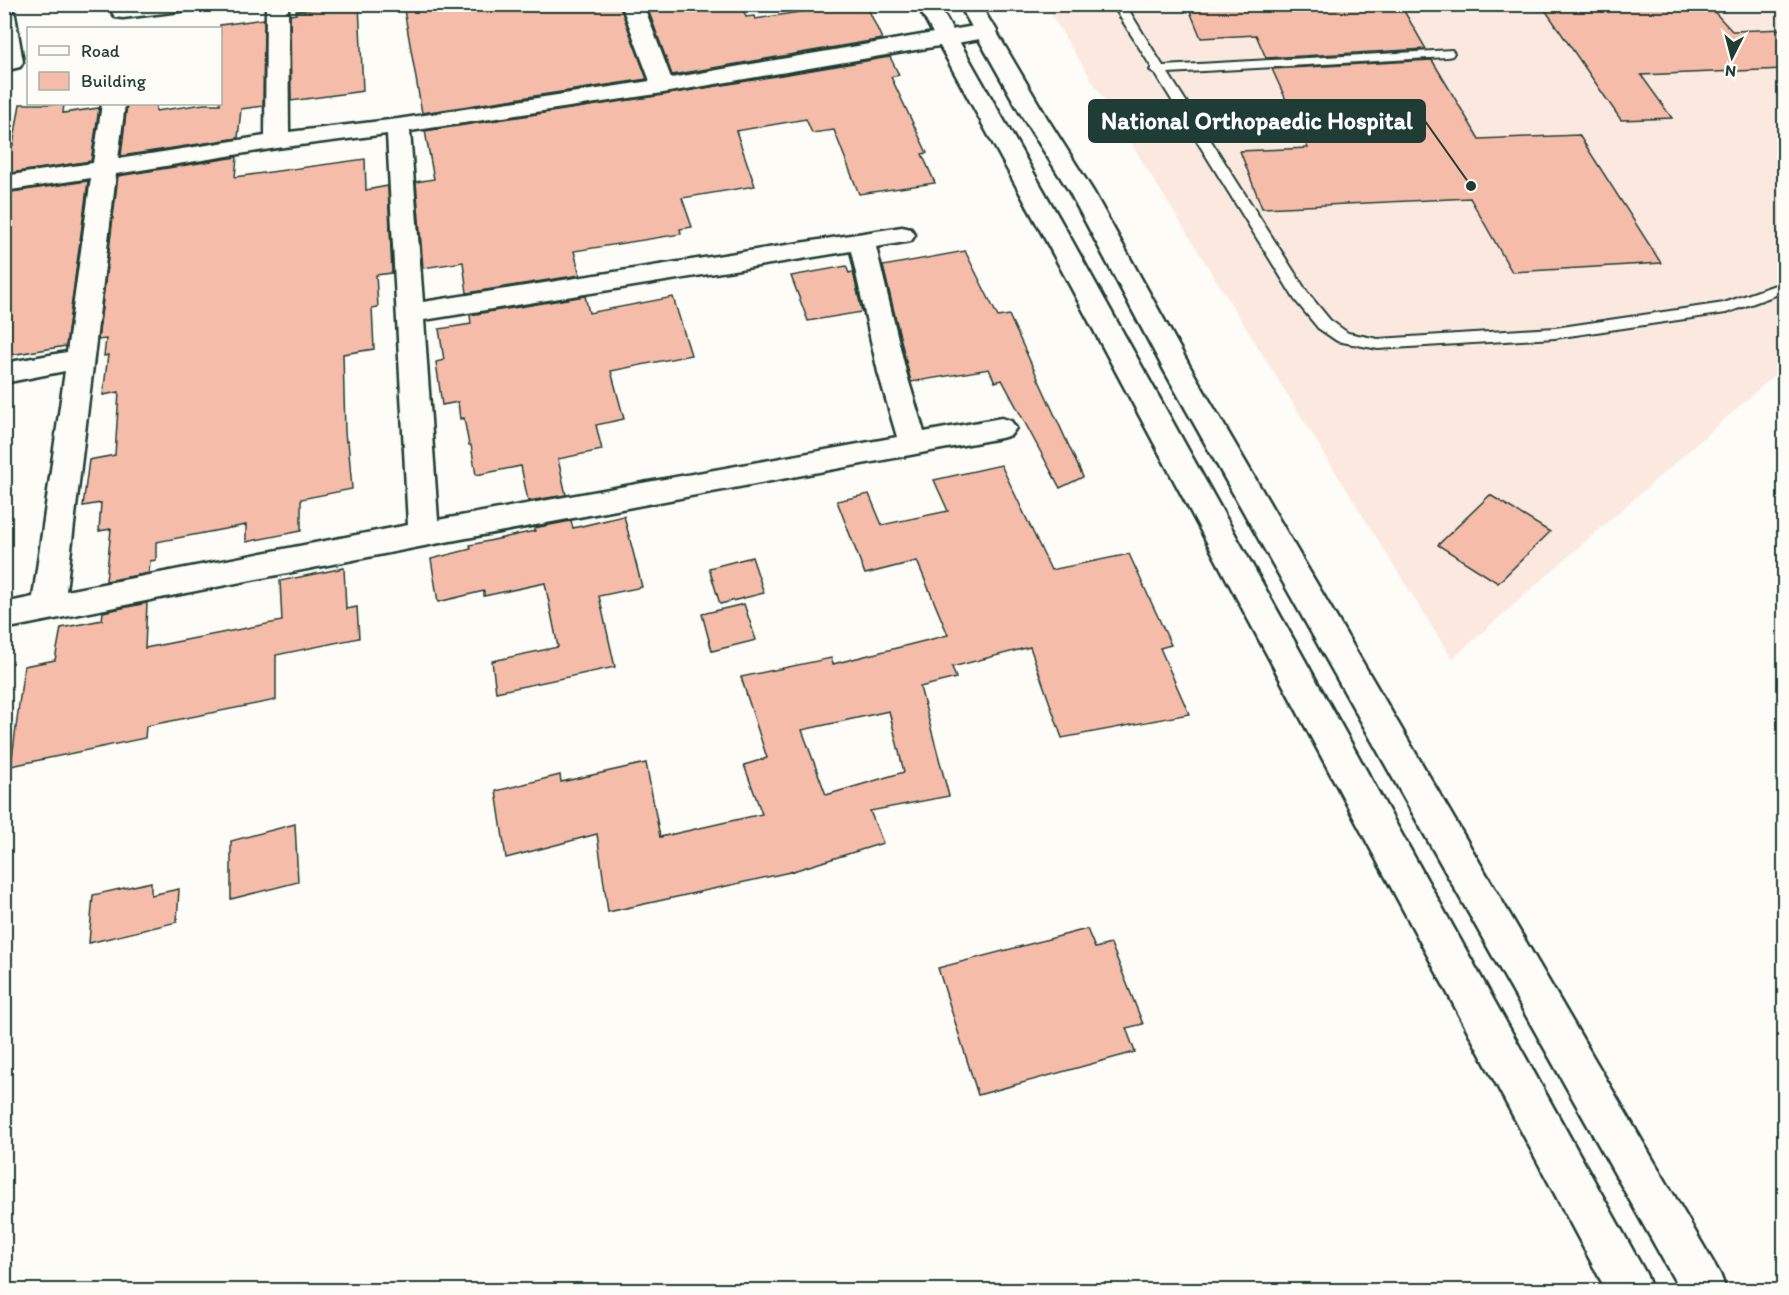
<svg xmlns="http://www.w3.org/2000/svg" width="1789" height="1295" font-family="Itim,sans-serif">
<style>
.built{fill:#fbe9e0}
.building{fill:#f5bda9;stroke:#1f3d34;stroke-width:1.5;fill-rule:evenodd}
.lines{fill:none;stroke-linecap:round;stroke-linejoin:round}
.lane-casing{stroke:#1f3d34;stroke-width:4}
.street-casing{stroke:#1f3d34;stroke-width:5}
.secondary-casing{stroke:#1f3d34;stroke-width:5}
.path{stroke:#1f3d34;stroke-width:3;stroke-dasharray:4.5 3;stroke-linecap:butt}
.lane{fill:#fdfcf7;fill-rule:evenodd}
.street{fill:#fdfcf7;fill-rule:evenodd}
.secondary{fill:#fdfcf7;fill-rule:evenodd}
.leader{fill:none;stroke:#1f3d34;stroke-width:2}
.callout-dot{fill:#1f3d34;stroke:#fdfcf7;stroke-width:2}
.callout{fill:#1f3d34;stroke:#1f3d34;stroke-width:2}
.callout-label{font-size:24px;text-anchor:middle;font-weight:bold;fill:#fff}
</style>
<rect width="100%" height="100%" fill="#fdfcf7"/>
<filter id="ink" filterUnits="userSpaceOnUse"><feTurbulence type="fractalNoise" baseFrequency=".0167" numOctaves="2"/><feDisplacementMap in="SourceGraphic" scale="12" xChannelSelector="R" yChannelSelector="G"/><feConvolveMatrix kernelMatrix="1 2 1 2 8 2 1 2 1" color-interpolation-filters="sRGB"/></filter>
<g filter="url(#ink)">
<path class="built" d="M1045,5h739v362l-332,292z"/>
<g class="building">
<path d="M321,4h38l4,87 -72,10 -1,-86 6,-1v-3l25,-3z"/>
<path d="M403,4h216l28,75 -225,34z"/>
<path d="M646,4h95l5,13 8,-1 1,3 70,-11 -2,-4h43l16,35 -210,36z"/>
<path d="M1187,4h213l26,45 -160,9 -10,-23 -55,3z"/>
<path d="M1541,4h166l25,27 53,-2v40l-144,6 31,43 -51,2z"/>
<path d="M264,19l-1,87 -22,3 -3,29 -117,18 6,-52h29v7l48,-7h16v-79z"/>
<path d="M890,57l9,18 -8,2 36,76 -5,1 13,29 -76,11 -25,-64 -22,3 -6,-14 -70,12 19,55 -73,12 10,29 -12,2 1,5 -107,17 6,24 -113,18 -4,-31 -40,6 -7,-86 18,-3 -9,-48 238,-36z"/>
<path d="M1432,60l47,79 100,-4 82,128 -149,9 -42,-74 -208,10 -22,-57 68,-3 -36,-79z"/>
<path d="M20,104h44l-1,9 36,-5 -8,53 -87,13v-28l9,-1z"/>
<path d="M237,157l-2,20 130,-18 1,31 22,-4 4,87 -16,2 2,32 -6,1 2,41 -31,5 2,78 1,10 2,-1 4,48 -51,10v32l-55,11v-17l-90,17v18l-6,1 -1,12 -43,8 5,-52 -12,2 2,-28 -18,3 6,-46 26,-5 4,-63 -16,3 5,-40 -4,1 2,-17 -8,1 20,-164z"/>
<path d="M88,181l-22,165 -62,10v-163z"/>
<path d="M965,251l33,66 11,-2 74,162 -23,11 -58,-108 -7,2 -6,-13 -78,13 -28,-116z"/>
<path d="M846,266l3,7 4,-1 9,40 -54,9 -17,-45z"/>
<path d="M585,296l4,17 84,-16 18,58 -80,16 13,48 -28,6 6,25 -44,9 8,36 -38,6 -7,-35 -45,9 -5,-30h-2l-5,-27 -4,1 -2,-17 -16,3 -6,-43 8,-2 -5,-31 32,-5 -1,-9z"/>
<path d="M1001,465l50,105 78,-16 42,91 -11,3 29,66 -127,24 -32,-91 -78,20 4,11 -36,9 29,109 -79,15 13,32 -93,29 -182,40 -11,-78 -91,24 -10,-67 64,-16 1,7 85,-19 14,74 102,-23 -18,-49 23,-7 -26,-81 90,-19 2,6 115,-29 -31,-74 -52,13 -28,-73 32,-7 13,31 66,-14 -14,-31zM889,711l15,61 -78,23 -24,-65z"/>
<path d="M1490,495l60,37 -52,51 -60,-38z"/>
<path d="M624,516l18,71 -43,9 16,71 -119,25 -4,-31 66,-14 -13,-64 -61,13v-5l-46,11 -7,-43 40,-10 -1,-4 65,-14 -1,-3 37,-7 2,7z"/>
<path d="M752,557l12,36 -44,11 -11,-36z"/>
<path d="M344,568l2,41 11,-2 2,31 -83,17v45l-130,26 -1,12 -134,28 13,-100 31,-6 6,-32 41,-8 1,-8 44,-9 -2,45 137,-27 -2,-40z"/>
<path d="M744,604l12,36 -44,11 -10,-37z"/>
<path d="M295,824l3,58 -67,17v-58z"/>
<path d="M151,882v13l28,-6 -2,33 -88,21 4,-48z"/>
<path d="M1087,929l8,19 16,-4 32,80 -17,4 9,24 -157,43 -40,-127z"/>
</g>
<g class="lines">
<g class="lane-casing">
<path id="lane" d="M1112,4h13l38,62 289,-16 2,3 -2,3 -5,1 -279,16 139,219 23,28 18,13 30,6 177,-11 169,-25 60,-21v10l-58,21 -171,25 -177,11 -41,-8 -19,-13 -23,-28 -140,-227 -5,-3 2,-2z"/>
</g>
<g class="street-casing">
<g id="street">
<path d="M132,4h67l-2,5 -8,1 -66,8 -8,-1 -3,-5 3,-5z"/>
<path d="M266,4h22l1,128 109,-13 252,-38 -29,-77h22l28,74 315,-54 8,2 3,5 -3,5 -8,2 -323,55 -253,38 13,171 479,-75 9,2 4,6 -4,6 -35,6 30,125 18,60 77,-14 10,3 5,7 -5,7 -10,3 -577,108 -420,83v-26l29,-6 32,-226 -61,12v-20l63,-11 24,-174 -87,13v-15l89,-13 9,-59h23l-7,55 147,-23zM387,134l21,391 -342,66 50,-417 161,-26zM851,251l27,121 19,65 -459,83 -14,-200z"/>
<path d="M4,9l8,1 3,5 8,47 -3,5 -8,2 -8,-2z"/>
</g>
</g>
<g class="secondary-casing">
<g id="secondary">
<path d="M917,4h21l132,233 576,1037 6,16h-46l-562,-1053z"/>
<path d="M959,4h21l67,114 46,73 100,181 527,902 6,16h-46l-515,-918 -96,-181 -46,-73z"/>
</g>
</g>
<path class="path" d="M4,118l8,-28"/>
<use href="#lane" class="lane"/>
<use href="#street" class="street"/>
<use href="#secondary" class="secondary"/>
</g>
</g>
<path class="leader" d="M1471 186L1425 121"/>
<circle class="callout-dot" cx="1471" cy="186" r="6"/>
<rect class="callout" x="1089" y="100" width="336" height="42" rx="6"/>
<g class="callout-label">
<text x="1257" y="129">National Orthopaedic Hospital</text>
</g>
<rect width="1789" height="1295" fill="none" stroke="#fdfcf7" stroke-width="24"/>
<rect x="12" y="12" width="1765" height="1271" fill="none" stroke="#1f3d34" stroke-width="2" filter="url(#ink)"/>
<rect x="27" y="27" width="195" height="78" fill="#fdfcf7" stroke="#a4b0a9" stroke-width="1.5"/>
<rect x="39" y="46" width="30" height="9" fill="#fdfcf7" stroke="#a4b0a9" stroke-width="1.5"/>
<text x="81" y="57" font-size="18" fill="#1f3d34">Road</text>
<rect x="39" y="72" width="30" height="18" fill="#f5bda9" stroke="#a4b0a9" stroke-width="1.5"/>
<text x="81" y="87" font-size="18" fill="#1f3d34">Building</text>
<g transform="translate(1732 57) rotate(186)" stroke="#fdfcf7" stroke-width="4.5" paint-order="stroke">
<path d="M0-4.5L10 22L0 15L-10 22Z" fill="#1f3d34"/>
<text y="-9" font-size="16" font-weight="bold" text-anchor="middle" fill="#1f3d34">N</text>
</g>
</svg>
